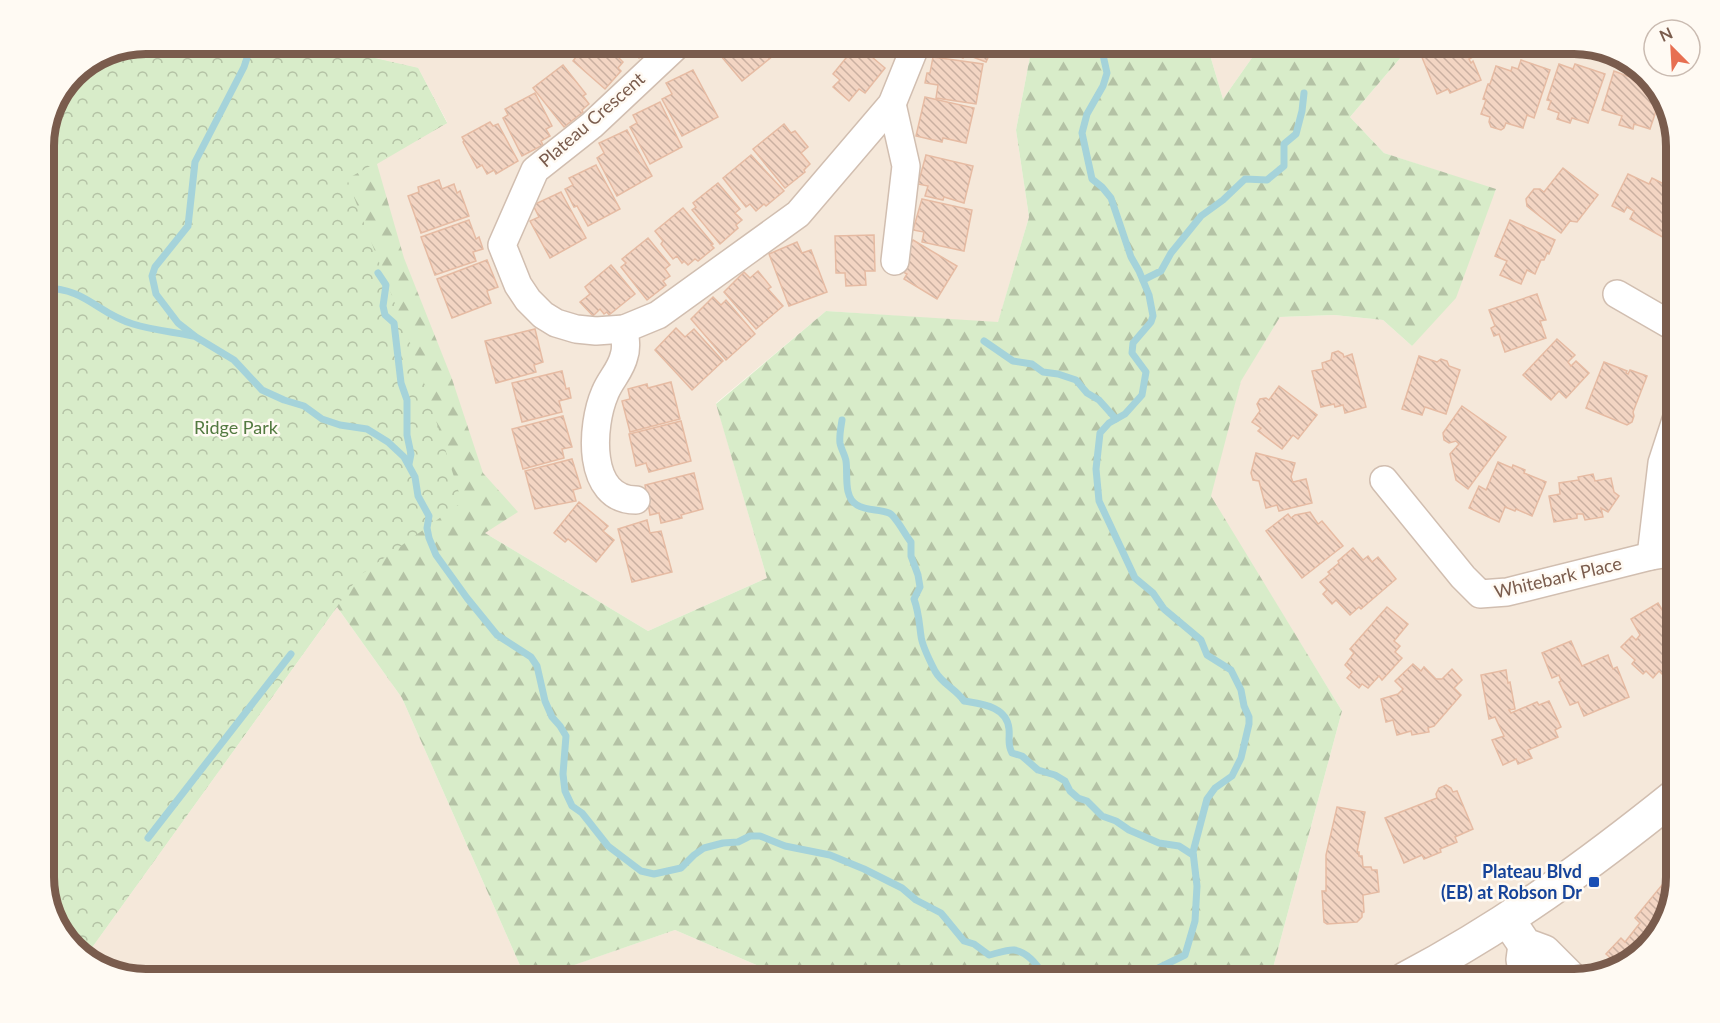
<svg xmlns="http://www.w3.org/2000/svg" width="1720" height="1023" font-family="Lato,sans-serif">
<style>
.residential{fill:#f5e8da}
.forest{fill:url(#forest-firs)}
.park{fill:url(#park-crowns)}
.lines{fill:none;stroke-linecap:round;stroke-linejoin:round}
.stream{stroke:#a5d3da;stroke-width:7}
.building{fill:url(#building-back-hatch);stroke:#e6bba3;stroke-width:1.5}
.minor-casing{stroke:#d1beb0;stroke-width:30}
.tertiary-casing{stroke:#d1beb0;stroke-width:36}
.minor{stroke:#fff;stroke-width:27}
.tertiary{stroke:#fff;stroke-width:33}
.transit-dot{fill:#1a4fb4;stroke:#fffaf3;stroke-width:2}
.labels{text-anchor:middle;stroke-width:5;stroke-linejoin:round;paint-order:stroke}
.street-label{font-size:18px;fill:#7a5c4d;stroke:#fffaf3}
.park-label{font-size:18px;fill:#537a41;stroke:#fffaf3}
.transit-label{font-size:18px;font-weight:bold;fill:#164399;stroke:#fffaf3;text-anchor:end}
.rim{fill:none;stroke:#7a5c4d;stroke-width:8}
</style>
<defs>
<pattern id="forest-firs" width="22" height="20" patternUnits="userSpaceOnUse" patternTransform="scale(1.5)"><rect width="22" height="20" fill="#d8ecc9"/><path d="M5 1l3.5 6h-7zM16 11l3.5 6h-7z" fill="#b4c2a5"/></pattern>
<pattern id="park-crowns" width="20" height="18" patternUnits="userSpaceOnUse" patternTransform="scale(1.5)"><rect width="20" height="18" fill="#d8ecc9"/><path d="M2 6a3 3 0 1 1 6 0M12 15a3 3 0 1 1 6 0" fill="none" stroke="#b4c2a5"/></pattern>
<pattern id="building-back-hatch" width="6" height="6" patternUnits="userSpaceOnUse" patternTransform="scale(1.5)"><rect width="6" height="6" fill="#f3d5c3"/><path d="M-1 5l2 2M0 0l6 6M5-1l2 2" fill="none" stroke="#cab0a1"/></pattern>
</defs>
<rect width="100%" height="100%" fill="#fdf6ec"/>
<g class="residential">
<path d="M1395,44h179l52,13 37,37 13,45v739l-13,51 -37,37 -51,13h-305l72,-268 -132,-215 31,-116 39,-63 54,-2 49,5 29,26 84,-156 -112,-37 -34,-36 52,-61z"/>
<path d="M1207,45h54l-38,54z"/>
<path d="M1032,46l-16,84 13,87 -31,106 -172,-12 -110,92 51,175 -119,53 -163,-98 -139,-354 101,-57 -29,-54 -79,-18z"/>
<path d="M337,607l65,91 124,281h-380l-52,-13 -9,-9z"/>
<path d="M675,930l114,49h-256z"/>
</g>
<path class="forest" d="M1395,44l7,12 -52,61 34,36 112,36 -40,109 -44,48 -29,-26 -49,-5 -54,2 -39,64 -30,115 131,215 -72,268h-481l-114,-49 -141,49h-8l-124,-281 -65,-91 -252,350 -28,-28 -13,-45v-745l30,-66 33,-22 232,-1 79,18 29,55 -70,41 27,94 48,121 31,94 35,39 -33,21 163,98 119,-53 -51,-174 110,-93 172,11 31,-105 -13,-87 16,-84 175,-1 16,54 38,-54z"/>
<path class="park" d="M339,50l79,18 29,55 -100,56 69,179 46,144 -103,74 -274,381 -28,-28 -13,-45v-745l30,-66 33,-22z"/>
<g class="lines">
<g class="stream">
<path d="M1101,46l6,27 -4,13 -16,28 -5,19 10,46 10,8 9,11 20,59 8,14 10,24 4,21 -2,6 -18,21 -1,10 14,19 -4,23 -17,19 -16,9 -9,10 -4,36 3,32 36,77 18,15 11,16 37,31 6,15 24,15 10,20 3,16 5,11v7l-8,34 -9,18 -17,12 -8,11 -14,53 4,34 -2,35 -10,34 -49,24"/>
<path d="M248,50v5l-4,12 -49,95 -7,64 -33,41 -3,9 4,18 22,29 18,14 38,23 28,30 22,10 20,6 18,13 18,6 27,4 21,13 16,15 11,20 3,19 11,20 -2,12 2,10 7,17 31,43 30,37 34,22 6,9 8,35 7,16 8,9 6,10 -3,38 2,17 7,15 10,7 26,33 33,25 13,3 27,-6 13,-13 10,-7 19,-5 15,-1 12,-6h10l25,10 45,9 34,14 38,19 14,12 25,13 23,28 10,3 15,11c7,-1 18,-6 25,-5 16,3 24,17 33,29"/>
<path d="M378,273l8,12 -3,21 2,9 9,8 7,60 6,17v35l4,19 -2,10"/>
<path d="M1143,280l18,-9 10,-18 30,-37 22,-16 22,-21 22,1 17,-14v-22l12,-10 6,-23 2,-18"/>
<path d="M44,288c42,0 54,26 89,36 19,6 41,8 60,12"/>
<path d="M984,341l29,20 19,3 11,8 15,2 18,6 11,13 12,7 17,19"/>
<path d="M842,420c-1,7 -3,16 -2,23 1,6 5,12 6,18 2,13 -3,36 11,44 10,6 21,4 32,8 7,3 16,22 22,29v14l7,19 2,12 -6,12c5,14 5,23 7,37 1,10 9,25 14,35 7,13 21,18 29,30 17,3 43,5 45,28 1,10 -2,15 3,24l10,3 16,14 17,5 10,6 5,10 8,7 9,3 15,15 14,5 13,9 30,13 20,3 14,9"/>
<path d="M148,838l143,-184"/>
</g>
</g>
<g class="building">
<path d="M1441,44h34l4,10 -10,5 2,4 2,-2 8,19 -31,13 -2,-4 -11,5 -16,-39 21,-9z"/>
<path d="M855,47h5l25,21 -20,25 -6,-4 -10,12 -16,-14 7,-7 -7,-6z"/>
<path d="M947,47h46l-7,15 -21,-8 -2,4 -18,-8z"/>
<path d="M617,48l4,3 -4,5 6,6 -5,6 3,3 -16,18 -32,-28 3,-4 -4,-3 4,-5z"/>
<path d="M627,48h20l-8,10z"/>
<path d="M716,48h50l7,8 -31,25 -27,-32z"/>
<path d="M933,57l50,7 -7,40 -40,-6 2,-13 -13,-2 2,-10h3z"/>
<path d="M1521,60l29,10 -16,48 -7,-3 -4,13 -17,-5 -2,5 -3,2 -10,-3 -2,-5 1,-5 -9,-3 5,-14 -3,-1 5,-15h2l6,-18 15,5 1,-4 6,2z"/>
<path d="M1559,64l14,5 2,-5 30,10 -17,49 -16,-5 -2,5 -13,-4 2,-6 -11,-4 3,-8 -4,-1z"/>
<path d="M563,65l23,29 -3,2 6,8 -7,6 1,2 -19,15 -31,-39z"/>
<path d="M1633,69l6,2 23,22 -12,36 -16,-5 -1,5 -14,-4 3,-9 -20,-6 12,-39 16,6z"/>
<path d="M693,70l25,47 -36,19 -20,-37 10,-5 -6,-11z"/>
<path d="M535,93l17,33 -6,3 4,7 -9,5 2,4 -21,11 -19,-38 5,-3 -3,-6z"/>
<path d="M925,97l49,11 -8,35 -23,-5 -1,4 -26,-6z"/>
<path d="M660,102l22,45 -32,17 -20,-37 7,-4 -4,-8z"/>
<path d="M1667,108l7,24 -13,-5z"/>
<path d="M490,122l3,4 5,-2 20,37 -22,13 -2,-4 -7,4 -5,-9 -5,3 -14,-26 1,-1 -2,-4z"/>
<path d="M784,124l7,9 4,-2 13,16 -7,6 9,11 -6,6 1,2 -20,16 -32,-39z"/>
<path d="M627,130l25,46 -35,20 -20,-38 7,-5 -5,-10z"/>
<path d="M751,155l33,36 -18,15 -2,-2 -8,7 -6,-7 -4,3 -23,-29z"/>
<path d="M926,155l47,11 -9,37 -20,-6 -1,3 -18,-4 3,-10 -10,-2z"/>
<path d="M596,165l24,44 -32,17 -11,-20 -3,1 -9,-18 8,-4 -4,-7z"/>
<path d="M1563,168l35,27 -21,27 -7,-1 -9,12 -34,-27 -1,-7 8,-10h6l4,3z"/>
<path d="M1628,174l21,10 3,-6 24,12v27l-10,22 -36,-20 4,-8 -7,-4 -3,5 -12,-6z"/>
<path d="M439,180l3,9 12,-5 3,9 3,-2 9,25 -48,17 -13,-37 11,-4 -1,-5z"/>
<path d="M718,183l22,26 -5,4 7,7 -6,5 2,3 -18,16 -28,-34 4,-3 -3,-4z"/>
<path d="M561,192l25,46 -36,20 -20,-37 9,-4 -6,-12z"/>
<path d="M922,199l50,11 -8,41 -42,-9 2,-10 -11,-2z"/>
<path d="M683,208l30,36 -2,1 3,3 -16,13 -3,-2 -7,6 -4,-4 -2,2 -5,-7 -4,3 -12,-15 2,-3 -8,-10z"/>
<path d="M469,220l7,19 3,-2 4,12 -10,3 3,9 -41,14 -14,-38z"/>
<path d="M1510,220l45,20 -6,14 -2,-1 -3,7h-3l-6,14 -8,-4 -6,14 -21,-9 7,-14 -12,-5z"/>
<path d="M874,235l1,36h-10l1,14 -20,1 -1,-13h-9l-1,-37z"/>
<path d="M648,238l22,27 -5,4 5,7 -7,5 3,4 -19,15 -26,-33 5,-4 -4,-4z"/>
<path d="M913,240l44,26 -20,33 -33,-20 3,-5 -11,-6z"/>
<path d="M797,242l5,11 9,-3 16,42 -38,14 -20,-52z"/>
<path d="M487,260l11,27 -11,4 4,12 -39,15 -15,-39z"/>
<path d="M611,265l24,29 -26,21 -2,-3 -3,2 -4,-5 -7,7 -13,-14 10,-8 -5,-7z"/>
<path d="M758,271l13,16 -3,2 15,17 -27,23 -32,-37 20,-20 6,6z"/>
<path d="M1537,294l9,26 -6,1 6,17 -41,14 -6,-18 -5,2 -3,-8 4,-2 -6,-16z"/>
<path d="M713,297l8,8 5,-5 29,34 -29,26 -35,-41z"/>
<path d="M676,328l9,9 9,-8 29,32 -31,29 -37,-40z"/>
<path d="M535,329l8,33 -9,3 2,7 -40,11 -11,-42z"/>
<path d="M1557,339l18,16 -7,7 3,4 5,-5 13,12 -23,25 -7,-7 -8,9 -28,-25z"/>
<path d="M1338,351l5,3 1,3 8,-3 14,53 -21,6 -2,-8 -8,2 -1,-3 -13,3 -9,-36 11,-2 -1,-6 9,-3 1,-7z"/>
<path d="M1419,356l18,6 4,-3 6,2 2,5 11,4 -14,44 -21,-7 -3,8 -20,-6z"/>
<path d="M1604,362l23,9 -1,2 2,1 2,-4 17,6 -14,36 1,4 -2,6 -5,3 -41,-17z"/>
<path d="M562,371l4,18 3,-1 2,10 -12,3 3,11 -40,10 -10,-39z"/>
<path d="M671,382l9,37 -50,13 -8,-31 8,-2 -2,-10 19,-5 1,4z"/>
<path d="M1279,386l38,29 -19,24 -5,-4 -11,14 -24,-18 3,-3 -9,-6 8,-11 -3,-7 3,-5 6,-1 3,2z"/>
<path d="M1462,406l44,31 -38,52 -12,-9 -6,-26 9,-10 -3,-3 -7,2 -5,-3 -1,-7z"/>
<path d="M563,416l9,31 -10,2 2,9 -41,11 -11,-40z"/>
<path d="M681,421l10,40 -42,11 -3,-9 -10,3 -7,-32z"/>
<path d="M1256,453l39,10 -4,14 2,5 13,-3 6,24 -33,8 -2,-6 -11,3 -7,-27 -6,-1 -2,-7z"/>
<path d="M572,459l9,29 -8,2 3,11 -41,8 -10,-38z"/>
<path d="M1498,462l14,6 1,-3 12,5 -1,3 22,9 -14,34 -16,-7 -1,2 -10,-4 -6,15 -30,-14 10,-22 7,4z"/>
<path d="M694,473l9,36 -22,6 1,3 -21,5 -2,-10 -9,2 -5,-30z"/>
<path d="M1593,474l2,7 16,-3 3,14 5,4 -11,16 -7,-4 2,9 -18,3 -2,-6h-6v4l-23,4 -5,-26 11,-2 -1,-11 20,-3 -1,-3z"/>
<path d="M579,502l29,24 -5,5 11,9 -18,22 -28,-23 -3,3 -11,-9z"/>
<path d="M1310,512l8,12 4,-3 21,25 -41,32 -36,-47 22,-17 3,4 4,-3z"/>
<path d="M647,520l3,13 11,-2 11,41 -40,10 -14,-53z"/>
<path d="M1353,548l10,12 5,-4 4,6 6,-5 18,22 -35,30 -2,-2 -9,8 -14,-15 -4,4 -9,-10 4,-4 -7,-8 10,-8 -2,-2 11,-9 -1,-2z"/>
<path d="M1658,603l14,23 -1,1v1l5,-5v49l-8,8 -9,-9 -6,7 -7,-7 -3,3 -11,-10 3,-4 -14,-13 11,-11 4,4 4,-5 -9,-16z"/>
<path d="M1387,607l21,17 -14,17 6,5 -5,6 7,6 -20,22 -3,-4 -11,12 -6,-4 -3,4 -12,-10 5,-6 -7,-7 9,-12 -4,-4z"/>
<path d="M1571,641l11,25 26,-11 5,14 4,-2 12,30 -45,19 -6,-14 -8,3 -11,-23 2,-1 -2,-6 -7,3 -10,-25z"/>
<path d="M1413,664l8,7 3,-4 12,12h6l10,-10 10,11 -8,8 7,7 -27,31 -6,2 1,4 -17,3 -1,-4 -14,4 -4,-15 -7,2 -5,-23 17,-5 5,-5 -8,-8z"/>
<path d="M1506,670l2,13 2,-1 5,27 -6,1 2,3 26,-11 2,3 10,-4 12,26 -6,3 3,7 -30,13 4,8 -14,6 -2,-5 -13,6 -11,-25 12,-4 -9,-19 -6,2 -8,-44z"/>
<path d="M1446,785l5,3 2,4 4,-1 16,38 -18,8 2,5 -17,7 1,3 -17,7 -2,-4 -18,8 -19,-45 52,-20 -1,-4 3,-6z"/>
<path d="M1337,807l28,5 -8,40h2v4h3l1,11h8l1,3h5l2,22 -16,3 1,17 -2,1v4l-5,5 -30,2 -3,-2 -2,-31h4v-36z"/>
<path d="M1662,885l10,9 -9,35 -37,37 -7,2 1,-2 -14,-12 15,-16 4,4 15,-19 -5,-5z"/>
</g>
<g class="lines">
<g class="minor-casing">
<g id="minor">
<path d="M674,48l-82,77 -57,45 -33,75 16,40 10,15 15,15 13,8 20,6 20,2 28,-2 34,-14 140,-101 94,-110 23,-57"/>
<path d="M892,104l14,62 -11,95"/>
<path d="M1617,294l59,34"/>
<path d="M624,329c1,8 3,19 0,27 -3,14 -14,24 -19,37 -14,32 -19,107 31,107"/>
<path d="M1384,480l79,97 17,17 27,-2 144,-36 25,-4"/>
<path d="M1651,556l11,-93 14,-43"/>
</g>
</g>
<g class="tertiary-casing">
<g id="tertiary">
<path d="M1508,920l17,25 19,7 27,27"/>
<path d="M1525,945l-2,15 11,19"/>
<path d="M1405,979c99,-52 184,-114 271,-184"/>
</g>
</g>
<use href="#minor" class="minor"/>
<use href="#tertiary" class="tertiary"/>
</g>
<rect class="transit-dot" x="1588" y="876" width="12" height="12" rx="3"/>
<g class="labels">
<g class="street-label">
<text transform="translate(592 120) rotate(-41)" y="6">Plateau Crescent</text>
<text transform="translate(1558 578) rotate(-13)" y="6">Whitebark Place</text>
</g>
<g class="park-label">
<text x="236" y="434">Ridge Park</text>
</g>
<g class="transit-label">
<text x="1582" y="878">Plateau Blvd<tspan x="1582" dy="21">(EB) at Robson Dr</tspan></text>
</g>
</g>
<path d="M0 0H1720V1023H0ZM146 54H1574A92 92 0 0 1 1666 146V877A92 92 0 0 1 1574 969H146A92 92 0 0 1 54 877V146A92 92 0 0 1 146 54Z" fill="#fffaf3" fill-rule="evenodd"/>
<path class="rim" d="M146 54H1574A92 92 0 0 1 1666 146V877A92 92 0 0 1 1574 969H146A92 92 0 0 1 54 877V146A92 92 0 0 1 146 54Z"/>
<g transform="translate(1672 48) rotate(336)"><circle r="28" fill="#fffaf3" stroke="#cabbb1" stroke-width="1.5"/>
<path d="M0-4.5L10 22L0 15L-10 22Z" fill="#e76f51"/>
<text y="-9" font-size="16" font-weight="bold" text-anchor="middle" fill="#7a5c4d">N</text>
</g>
</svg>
